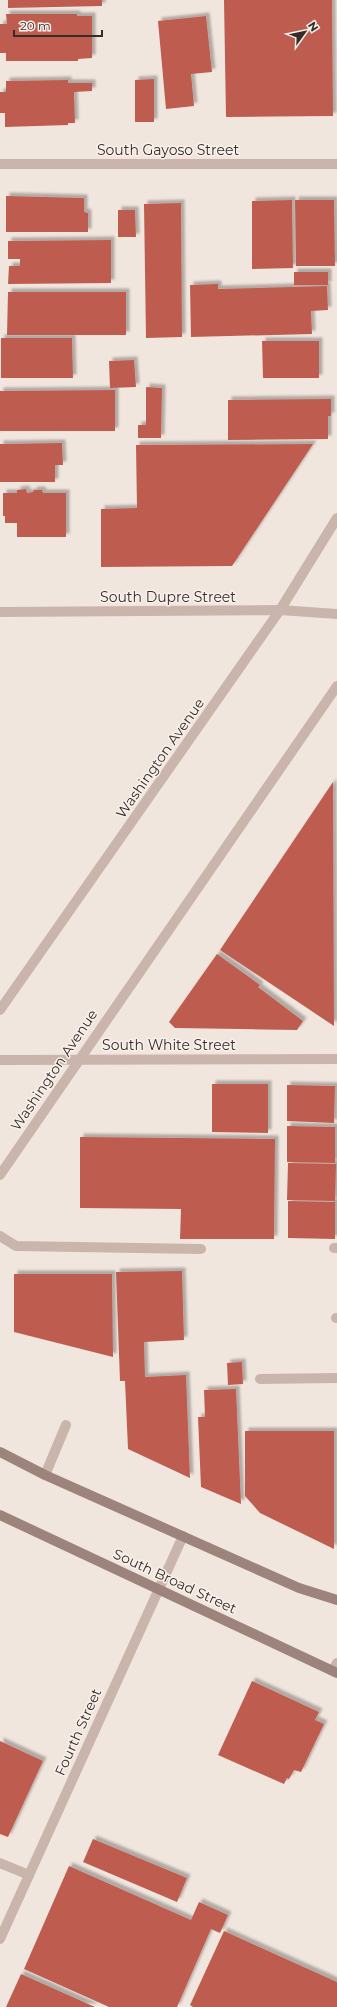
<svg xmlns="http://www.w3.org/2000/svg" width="337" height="2007" font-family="Montserrat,sans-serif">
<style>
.building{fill:#be5d4f;filter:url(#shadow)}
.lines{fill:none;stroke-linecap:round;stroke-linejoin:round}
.service{stroke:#c9b5ab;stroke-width:10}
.minor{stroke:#c9b5ab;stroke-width:10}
.tertiary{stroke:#c9b5ab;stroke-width:10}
.secondary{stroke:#9c847c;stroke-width:10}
.labels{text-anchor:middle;stroke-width:3;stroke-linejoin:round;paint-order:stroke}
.street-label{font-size:14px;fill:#372c2a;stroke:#f9f1eb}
</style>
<defs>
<filter id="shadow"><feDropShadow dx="3.5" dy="-3.5" stdDeviation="1" flood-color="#0004"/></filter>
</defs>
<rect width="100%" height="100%" fill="#f1e6de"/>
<g class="building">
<path d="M8,0h94v6l-94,2z"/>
<path d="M224,0h108l1,116 -107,1z"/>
<path d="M6,14h71v2h15v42l-14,1v2h-72v-8h-6v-29h7z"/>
<path d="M206,16l6,56 -21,2 3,32 -28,3 -8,-88z"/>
<path d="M154,79v43h-19v-42z"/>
<path d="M68,80v3h24v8l-18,1 1,31h-7v2l-63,2v-14h-5v-21h6v-11z"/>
<path d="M6,196l78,2v14l4,1v19h-82z"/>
<path d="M292,200l1,68 -41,1v-68z"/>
<path d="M295,200h39l1,66h-39z"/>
<path d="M181,203l1,134 -36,1 -2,-134z"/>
<path d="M118,210h17l1,27h-18z"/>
<path d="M111,240v43l-103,1 1,-18h11v-7h-12v-18z"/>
<rect x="294" y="272" width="34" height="13"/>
<path d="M218,284v5l109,-3 1,24 -17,1 1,23 -121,3 -1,-52z"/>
<path d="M8,292h118v43h-119z"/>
<path d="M1,338h71l1,40h-72z"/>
<path d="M262,341h57v37h-56z"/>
<path d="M134,360l2,27 -26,1 -1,-27z"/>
<path d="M146,387l16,1 -1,50h-23v-13h8z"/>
<path d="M115,390v41h-115v-40z"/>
<path d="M331,399v17h-3v23l-100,1v-40z"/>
<path d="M62,443l1,22h-8v17h-55v-38z"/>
<path d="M313,444l-81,122 -131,1v-58l36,-1 -1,-63z"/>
<path d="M26,489l1,4 6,-1 1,-2h8l1,3h23v44h-49v-14h-12v-7h-2v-23h14v-3z"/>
<path d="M333,782l1,244 -114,-76z"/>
<path d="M217,954l43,31 -2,2 45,34 -6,9 -122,-2 -6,-6z"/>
<path d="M212,1084h56v49l-56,-1z"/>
<path d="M287,1085l48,1 -1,37 -47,-2z"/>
<path d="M287,1126l48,1v36l-48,-1z"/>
<path d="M80,1137l195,2 -1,100h-94l1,-30 -101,-1z"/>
<path d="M288,1163l48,1 -1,37 -48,-1z"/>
<path d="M288,1201l47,1v37l-47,-1z"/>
<path d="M182,1271l2,69 -40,2 1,35 41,-2 4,103 -62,-29 -3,-68h-5l-4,-109z"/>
<path d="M14,1274h98l1,83 -99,-25z"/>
<path d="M242,1362l1,22 -15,1 -1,-22z"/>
<path d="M236,1389l5,115 -40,-17 -3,-70h7l-1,-27z"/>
<path d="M245,1431h89v118l-74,-36 -15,-17z"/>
<path d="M252,1681l67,31 -4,8 9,4 -23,48 -7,-2 -5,9 -2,-1 -3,6 -66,-29z"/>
<path d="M0,1741l43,20 -35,76 -8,-3z"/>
<path d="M93,1839l94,39 -10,24 -94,-40z"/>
<path d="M69,1866l122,54 8,-18 29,13 -8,18 -9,-4 -34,78h-68l-85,-38z"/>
<path d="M224,1931l113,51v25h-144l-3,-2z"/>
<path d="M21,1974l74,33h-89z"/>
</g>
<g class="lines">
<g class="service">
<path d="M0,1236l16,10 185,3"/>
<path d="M334,1248h3"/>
<path d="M336,1318h1"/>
<path d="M260,1379l77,-1"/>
<path d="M45,1475l21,-50"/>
<path d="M0,1863l29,12"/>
</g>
<g class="minor">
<path d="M0,164h337"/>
<path d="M0,612l280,-2 57,4"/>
<path d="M0,1060l337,-1"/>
<path d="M333,1670l4,-7"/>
<path d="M0,1939l183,-403"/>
</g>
<g class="tertiary">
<path d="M0,1010l280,-400 57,-92"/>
<path d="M0,1175l337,-489"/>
</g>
<g class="secondary">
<path d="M0,1452l45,23 254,113 38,12"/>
<path d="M0,1515l337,158"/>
</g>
</g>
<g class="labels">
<g class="street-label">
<text x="168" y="155">South Gayoso Street</text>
<text x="168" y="602">South Dupre Street</text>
<text transform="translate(160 758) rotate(-55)" y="5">Washington Avenue</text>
<text x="169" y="1050">South White Street</text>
<text transform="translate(54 1070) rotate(-56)" y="5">Washington Avenue</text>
<text transform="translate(175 1581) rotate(25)" y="5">South Broad Street</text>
<text transform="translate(78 1732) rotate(-66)" y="5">Fourth Street</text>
</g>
</g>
<g transform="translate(305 32) rotate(57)" stroke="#f9f1eb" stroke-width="3" paint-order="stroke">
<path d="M0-3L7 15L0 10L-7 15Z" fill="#372c2a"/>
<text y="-6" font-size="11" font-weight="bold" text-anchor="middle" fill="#372c2a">N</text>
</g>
<path d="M14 30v6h88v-6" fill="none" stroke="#372c2a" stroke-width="2"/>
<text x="20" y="30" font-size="12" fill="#372c2a" stroke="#f9f1eb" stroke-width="3" paint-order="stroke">20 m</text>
</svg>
